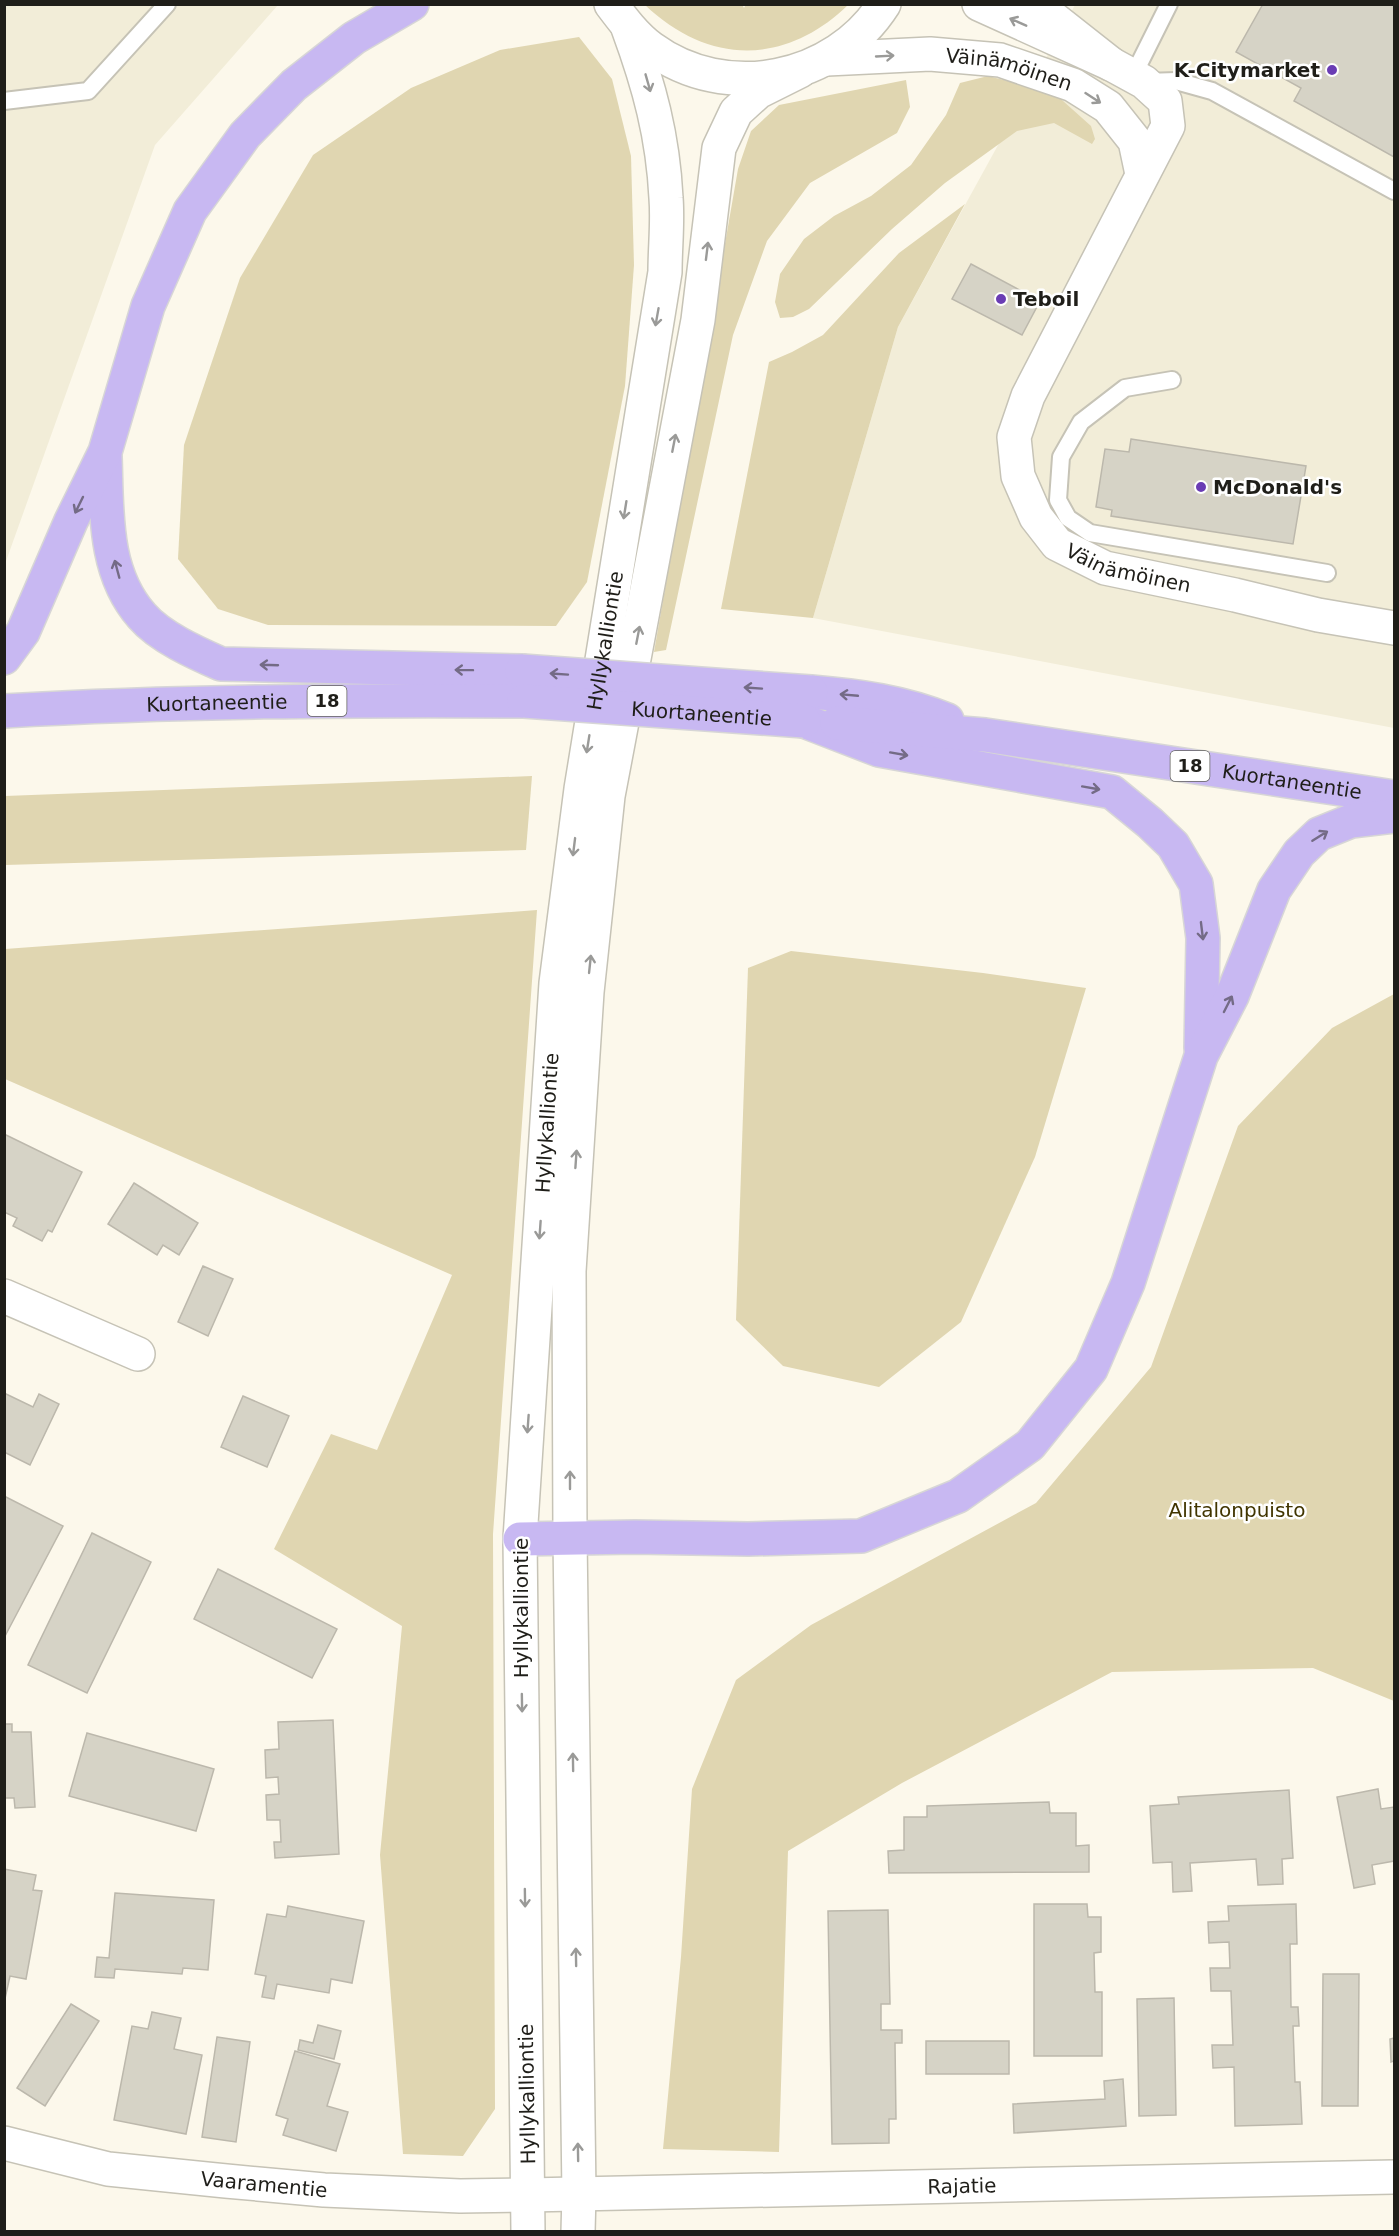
<svg xmlns="http://www.w3.org/2000/svg" width="1399" height="2236" font-family="'DejaVu Sans',sans-serif">
<style>
.built{fill:#f2edd8}
.green{fill:#e0d6b1}
.building{fill:#d6d3c6;stroke:#bcb8ac;stroke-width:1.5}
.lines{fill:none;stroke-linecap:round;stroke-linejoin:round}
.service-casing{stroke:#c6c3b6;stroke-width:20}
.minor-casing{stroke:#c6c3b6;stroke-width:36}
.tertiary-casing{stroke:#c6c3b6;stroke-width:36}
.secondary-casing{stroke:#c6c3b6;stroke-width:36}
.trunk-casing{stroke:#d7d6d6;stroke-width:36}
.service{stroke:#fff;stroke-width:16}
.minor{stroke:#fff;stroke-width:33}
.tertiary{stroke:#fff;stroke-width:33}
.secondary{stroke:#fff;stroke-width:33}
.trunk{stroke:#c8b8f2;stroke-width:33}
.trunk-bridge-casing{stroke:#d7d6d6;stroke-width:36;stroke-linecap:butt}
.trunk-bridge{stroke:#c8b8f2;stroke-width:33}
.oneway{stroke:#9a9a98}
.oneway2{stroke:#746b86}
.poi-dot{fill:#6a3cb4;stroke:#fff;stroke-width:2}
.labels{text-anchor:middle;stroke-width:5;stroke-linejoin:round;paint-order:stroke}
.shield{fill:#fff;stroke:#62625e;stroke-width:1.5}
.shield-label{font-size:18px;font-weight:bold;fill:#1f1e19}
.poi-label{font-size:20px;font-weight:bold;fill:#1f1e19;stroke:#fff;text-anchor:start}
.street-label{font-size:20px;fill:#1f1e19;stroke:#fff}
.park-label{font-size:20px;fill:#413500;stroke:#fff}
</style>
<rect width="100%" height="100%" fill="#fcf8eb"/>
<g class="built">
<path d="M5,5h273l-123,140 -150,419z"/>
<path d="M1075,5h319v723l-581,-110 85,-291z"/>
</g>
<g class="green">
<path d="M742,4l2,4 2,-4 102,1c-63,61 -140,60 -203,0z"/>
<path d="M579,37l33,42 19,77 3,109 -9,121 -38,196 -31,44 -288,-1 -50,-16 -40,-50 6,-114 56,-167 73,-123 98,-67 89,-38z"/>
<path d="M988,76l65,16 38,34 4,13 -3,5 -38,-21 -37,8 -72,52 -53,46 -83,80 -16,8 -13,1 -5,-16 5,-28 24,-35 30,-23 37,-20 40,-31 35,-50 14,-32z"/>
<path d="M906,80l4,27 -13,26 -87,50 -43,58 -34,94 -67,315 -12,2 84,-483 13,-38 28,-26z"/>
<path d="M965,204l-67,123 -85,291 -92,-9 48,-247 23,-10 31,-17 76,-82z"/>
<path d="M532,776l-6,74 -521,15v-69z"/>
<path d="M537,910l-44,624 2,575 -32,47 -60,-2 -23,-299 22,-229 -128,-77 57,-115 46,16 75,-175 -447,-196v-130z"/>
<path d="M791,951l192,22 103,15 -51,169 -74,165 -82,65 -96,-21 -47,-46 12,-352z"/>
<path d="M1394,994v707l-81,-33 -201,4 -210,111 -114,68 -9,301 -116,-3 18,-192 11,-168 44,-109 75,-55 225,-122 115,-136 87,-241 94,-98z"/>
</g>
<g class="building">
<path d="M1263,4h131v153l-100,-56 7,-13 -65,-36z"/>
<path d="M971,264l69,37 -18,34 -70,-36z"/>
<path d="M1131,439l175,27 -13,78 -182,-28 1,-6 -16,-3 9,-58 24,3z"/>
<path d="M4,1134l78,38 -30,60 -4,-2 -6,11 -29,-15 4,-8 -13,-6z"/>
<path d="M134,1183l64,40 -19,32 -16,-10 -6,10 -49,-31z"/>
<path d="M203,1266l30,13 -25,57 -30,-14z"/>
<path d="M4,1393l29,14 6,-13 20,10 -29,61 -26,-13z"/>
<path d="M243,1396l46,20 -22,51 -46,-20z"/>
<path d="M4,1496l59,30 -59,112z"/>
<path d="M92,1533l59,29 -64,131 -59,-28z"/>
<path d="M218,1569l119,60 -25,49 -118,-59z"/>
<path d="M333,1720l6,134 -64,4 -1,-16h7l-1,-22h-13l-1,-25 13,-1 -1,-17 -12,1 -1,-28 14,-1 -1,-27z"/>
<path d="M4,1724h8v8h19l4,75 -20,1 -1,-10h-10z"/>
<path d="M87,1733l127,36 -18,62 -127,-35z"/>
<path d="M1378,1789l3,20 13,-2v54l-22,4 3,19 -21,4 -17,-91z"/>
<path d="M1289,1790l4,68 -11,1 1,25 -25,1 -2,-26 -66,4 2,28 -19,1 -1,-30 -19,1 -3,-57 29,-2 -1,-7z"/>
<path d="M1049,1802l1,11h26v33l13,-1v27l-200,1 -1,-22 16,-1v-33h23v-11z"/>
<path d="M4,1869l32,6 -3,15 9,1 -16,88 -16,-3 -6,27z"/>
<path d="M115,1893l99,7 -6,70 -25,-2 -1,6 -67,-5 -1,9 -19,-1 2,-20 12,1z"/>
<path d="M1034,1904h53l1,13h13v35l-7,1 1,39h7v64h-68z"/>
<path d="M1296,1904l1,40h-7l1,63h7l1,19h-6l2,56h5l2,42 -67,2 -1,-59 -21,1 -1,-23h21l-2,-54h-20l-1,-23h20l-1,-26 -20,1 -1,-21 21,-1 -1,-15z"/>
<path d="M288,1906l76,15 -12,62 -21,-4 -2,14 -52,-9 -3,15 -12,-2 4,-21 -11,-2 12,-60 19,3z"/>
<path d="M888,1910l2,94h-9v26h21v13h-7l1,76h-7v24l-57,1 -4,-233z"/>
<path d="M1323,1974h36l-1,132h-36z"/>
<path d="M1174,1998l2,117 -37,1 -2,-117z"/>
<path d="M71,2004l28,17 -54,85 -28,-18z"/>
<path d="M152,2012l29,6 -7,31 28,6 -16,79 -72,-14 18,-94 16,3z"/>
<path d="M318,2025l23,6 -7,28 -36,-9 2,-10 13,3z"/>
<path d="M217,2037l33,5 -14,100 -34,-5z"/>
<path d="M1394,2038v23l-3,1 -1,-23z"/>
<rect x="926" y="2041" width="83" height="33"/>
<path d="M295,2051l45,13 -13,42 21,6 -12,39 -53,-16 5,-16 -12,-4z"/>
<path d="M1123,2079l3,47 -112,7 -1,-29 92,-5 -1,-18z"/>
</g>
<g class="lines">
<g class="service-casing">
<g id="service">
<path d="M1133,76l36,-72"/>
<path d="M1146,82l30,-1 36,10 182,100"/>
<path d="M4,101l84,-10 79,-87"/>
<path d="M1172,380l-47,8 -44,34 -20,35 -3,43 10,18 22,15 237,40"/>
</g>
</g>
<g class="minor-casing">
<g id="minor">
<path id="s1" d="M979,4l132,60 33,18 21,19 3,25 -140,270 -14,41 4,39 18,41 21,27 48,24 130,27 83,20 76,13"/>
<path id="s2" d="M827,59l103,-5 70,6 73,25 35,22 27,34 7,33"/>
<path d="M4,1296l134,58"/>
<path id="s3" d="M4,2143l104,26 118,12 98,9 136,6 68,-1"/>
</g>
</g>
<g class="tertiary-casing">
<g id="tertiary">
<path id="s4" d="M528,2195l866,-18"/>
</g>
</g>
<g class="secondary-casing">
<g id="secondary">
<path d="M611,4c12,16 24,32 40,44 75,55 184,33 233,-44"/>
<path d="M1035,4l76,60"/>
<path id="s5" d="M528,2232l-8,-693 36,-556 25,-194 84,-517c0,-25 3,-50 1,-74 -3,-62 -17,-113 -38,-170"/>
<path d="M578,2232l1,-38 -9,-656 -1,-267 18,-279 21,-196 90,-476 21,-172 17,-36 22,-20 42,-21"/>
</g>
</g>
<g class="trunk-casing">
<g id="trunk">
<path d="M105,457c2,54 -2,115 37,159 18,21 54,37 79,48l301,7"/>
<path d="M4,658l19,-26 48,-111 34,-69 43,-146 42,-95 55,-76 49,-50 60,-47 58,-34"/>
<path d="M811,692c48,4 92,10 136,28"/>
<path id="s6" d="M4,711c173,-10 346,-11 520,-10"/>
<path d="M804,721l75,29 233,42 38,31 23,22 23,39 7,54 -2,110"/>
<path id="s7" d="M837,723l148,12 409,62"/>
<path d="M520,1539l115,-2 113,2 113,-3 97,-40 72,-51 61,-76 37,-86 73,-227 31,-60 42,-106 25,-37 20,-19 32,-13 43,-5"/>
</g>
</g>
<use href="#service" class="service"/>
<use href="#minor" class="minor"/>
<use href="#tertiary" class="tertiary"/>
<use href="#secondary" class="secondary"/>
<use href="#trunk" class="trunk"/>
<g class="trunk-bridge-casing">
<g id="trunk-bridge">
<path d="M522,671l289,21"/>
<path id="s8" d="M524,701l280,20"/>
</g>
</g>
<use href="#trunk-bridge" class="trunk-bridge"/>
</g>
<defs><path id="oneway-shaft" d="M-6 0H5M1.5-3L5.5 0L1.5 3" fill="none" stroke-width="1.6" stroke-linecap="round" stroke-linejoin="round" transform="scale(1.5)"/></defs>
<g class="oneway">
<use href="#oneway-shaft" transform="translate(1018 22) rotate(-156)"/>
<use href="#oneway-shaft" transform="translate(885 56) rotate(-3)"/>
<use href="#oneway-shaft" transform="translate(648 83) rotate(74)"/>
<use href="#oneway-shaft" transform="translate(1093 98) rotate(33)"/>
<use href="#oneway-shaft" transform="translate(707 251) rotate(-83)"/>
<use href="#oneway-shaft" transform="translate(657 317) rotate(100)"/>
<use href="#oneway-shaft" transform="translate(674 443) rotate(-79)"/>
<use href="#oneway-shaft" transform="translate(625 510) rotate(99)"/>
<use href="#oneway-shaft" transform="translate(638 635) rotate(-79)"/>
<use href="#oneway-shaft" transform="translate(588 744) rotate(99)"/>
<use href="#oneway-shaft" transform="translate(574 847) rotate(97)"/>
<use href="#oneway-shaft" transform="translate(590 964) rotate(-84)"/>
<use href="#oneway-shaft" transform="translate(576 1159) rotate(-86)"/>
<use href="#oneway-shaft" transform="translate(540 1230) rotate(94)"/>
<use href="#oneway-shaft" transform="translate(528 1424) rotate(94)"/>
<use href="#oneway-shaft" transform="translate(570 1480) rotate(-90)"/>
<use href="#oneway-shaft" transform="translate(522 1703) rotate(89)"/>
<use href="#oneway-shaft" transform="translate(573 1762) rotate(-91)"/>
<use href="#oneway-shaft" transform="translate(525 1898) rotate(89)"/>
<use href="#oneway-shaft" transform="translate(576 1957) rotate(-91)"/>
<use href="#oneway-shaft" transform="translate(578 2152) rotate(-91)"/>
</g>
<g class="oneway2">
<use href="#oneway-shaft" transform="translate(79 505) rotate(116)"/>
<use href="#oneway-shaft" transform="translate(117 569) rotate(-105)"/>
<use href="#oneway-shaft" transform="translate(269 665) rotate(-178)"/>
<use href="#oneway-shaft" transform="translate(464 670) rotate(-179)"/>
<use href="#oneway-shaft" transform="translate(559 674) rotate(-176)"/>
<use href="#oneway-shaft" transform="translate(753 688) rotate(-176)"/>
<use href="#oneway-shaft" transform="translate(849 695) rotate(-175)"/>
<use href="#oneway-shaft" transform="translate(899 754) rotate(10)"/>
<use href="#oneway-shaft" transform="translate(1091 788) rotate(10)"/>
<use href="#oneway-shaft" transform="translate(1320 836) rotate(-32)"/>
<use href="#oneway-shaft" transform="translate(1202 931) rotate(83)"/>
<use href="#oneway-shaft" transform="translate(1228 1004) rotate(-63)"/>
</g>
<g class="poi-dot">
<circle cx="1332" cy="70" r="6"/>
<circle cx="1001" cy="299" r="6"/>
<circle cx="1201" cy="487" r="6"/>
</g>
<g class="labels">
<g class="shield">
<rect x="307.5" y="686" width="39" height="30" rx="4.5"/>
<rect x="1170.5" y="751" width="39" height="30" rx="4.5"/>
</g>
<g class="shield-label">
<text x="327" y="707">18</text>
<text x="1190" y="772">18</text>
</g>
<g class="poi-label">
<text x="1320" y="77" text-anchor="end">K-Citymarket</text>
<text x="1013" y="306">Teboil</text>
<text x="1213" y="494">McDonald's</text>
</g>
<g class="street-label">
<text dy="7" stroke="none"><textPath href="#s2" startOffset="184">Väinämöinen</textPath></text>
<text dy="7" stroke="none"><textPath href="#s1" startOffset="778">Väinämöinen</textPath></text>
<text dy="7" stroke="none"><textPath href="#s5" startOffset="1596">Hyllykalliontie</textPath></text>
<text dy="7" stroke="none"><textPath href="#s6" startOffset="213">Kuortaneentie</textPath></text>
<text dy="7" stroke="none"><textPath href="#s8" startOffset="178">Kuortaneentie</textPath></text>
<text dy="7" stroke="none"><textPath href="#s7" startOffset="459">Kuortaneentie</textPath></text>
<text dy="7" stroke="none"><textPath href="#s5" startOffset="1110">Hyllykalliontie</textPath></text>
<text transform="translate(521 1608) rotate(-90)" y="7">Hyllykalliontie</text>
<text transform="translate(527 2094) rotate(-91)" y="7">Hyllykalliontie</text>
<text dy="7" stroke="none"><textPath href="#s3" startOffset="264">Vaaramentie</textPath></text>
<text dy="7" stroke="none"><textPath href="#s4" startOffset="434">Rajatie</textPath></text>
</g>
<g class="park-label">
<text x="1237" y="1517">Alitalonpuisto</text>
</g>
</g>
<rect width="1399" height="2236" fill="none" stroke="#1f1e19" stroke-width="12"/>
</svg>
